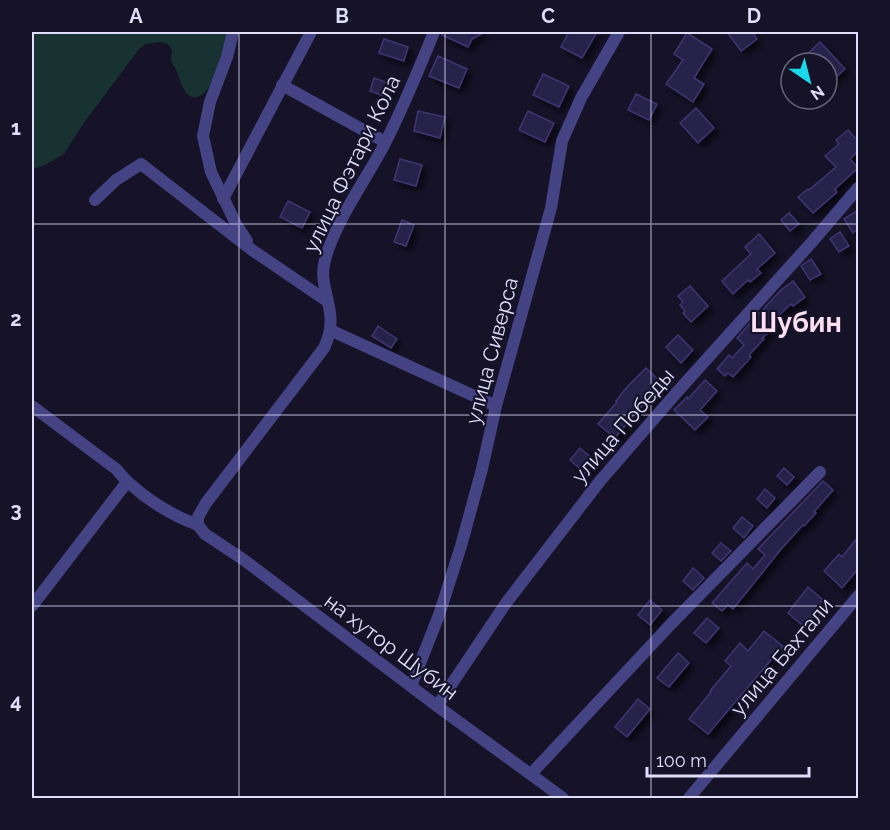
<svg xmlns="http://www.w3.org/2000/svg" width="890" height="830" font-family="Raleway,sans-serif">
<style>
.green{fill:#173231}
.building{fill:#282148;stroke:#403572;stroke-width:1.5;filter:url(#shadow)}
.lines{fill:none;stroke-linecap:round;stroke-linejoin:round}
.minor{stroke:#444383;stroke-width:12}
.grid{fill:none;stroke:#e1defc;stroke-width:1.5;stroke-opacity:0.55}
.labels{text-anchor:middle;stroke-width:4.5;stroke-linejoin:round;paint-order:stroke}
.street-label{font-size:21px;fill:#e1defc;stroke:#161329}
.district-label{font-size:27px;font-weight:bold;fill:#fce0f2;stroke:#161329}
.neatline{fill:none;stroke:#e1defc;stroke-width:2}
.grid-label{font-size:20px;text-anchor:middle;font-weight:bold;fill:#e1defc}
</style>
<defs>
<filter id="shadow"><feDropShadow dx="5" dy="5" stdDeviation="3" flood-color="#0009"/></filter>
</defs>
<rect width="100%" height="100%" fill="#161329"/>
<path class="green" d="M32,32h196c-4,16 -12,50 -24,61 -17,14 -23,-11 -27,-21 -2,-5 -5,-8 -6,-13 0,-4 1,-5 1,-9l-4,-6 -8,-2 -14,2 -7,5 -56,75 -19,30 -19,11 -13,4z"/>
<g class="building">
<path d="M442,32h43l-13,7 -4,8 -26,-12z"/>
<path d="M569,32h28l-15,26 -21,-11z"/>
<path d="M727,32h25l5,7 -16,12z"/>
<path d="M687,33l25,16 -18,29 10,6 -11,18 -27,-18 17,-24 -9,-6z"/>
<path d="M384,39l24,8 -4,14 -25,-8z"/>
<path d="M820,42l25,27 -18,16v-22h-29z"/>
<path d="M438,56l29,13 -8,19 -30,-12z"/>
<path d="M543,74l26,12 -10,21 -26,-12z"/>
<path d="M374,78l17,6 -4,13 -17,-6z"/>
<path d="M636,94l21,10 -8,16 -21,-10z"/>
<path d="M696,108l18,20 -16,15 -18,-20z"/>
<path d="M418,111l27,6 -5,21 -26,-7z"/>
<path d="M528,111l26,12 -9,19 -26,-12z"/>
<path d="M848,130l10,11v10l-8,8 8,9 -23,21 2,3 -24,21 -15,-16 10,-8 1,1 27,-23 -11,-11 14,-12 -3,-4z"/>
<path d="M400,159l22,6 -6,21 -22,-6z"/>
<path d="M288,201l22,11 -8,16 -22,-11z"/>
<path d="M858,210v19l-5,4 -9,-14z"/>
<path d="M789,213l10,11 -9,7 -9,-11z"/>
<path d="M402,220l12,5 -8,21 -12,-4z"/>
<path d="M840,232l9,14 -10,6 -9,-13z"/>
<path d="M759,234l16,19 -18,16 4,4 -11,9 -2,-2 -15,14 -11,-13 29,-27 -6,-7z"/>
<path d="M811,259l10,15 -11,6 -9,-14z"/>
<path d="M793,281l12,16 -12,9 -2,-2 -18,17 4,5 -15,12 2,1 -15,16 2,2 -18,20 -5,-4 -3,3 -8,-7 12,-14 3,3 12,-13 -7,-7 21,-24 7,-6v-1l16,-17z"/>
<path d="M690,286l18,20 -17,16 -8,-9 2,-2 -5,-6 3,-3 -5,-6z"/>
<path d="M378,326l19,13 -6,9 -19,-12z"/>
<path d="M678,335l15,15 -12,13 -15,-16z"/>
<path d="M646,368l18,17 -13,15 -2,-2 -34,40 -17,-14 19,-22 -1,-1 11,-14z"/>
<path d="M705,380l12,11 -17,19 8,7 -13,13 -21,-20 13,-13 1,2z"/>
<path d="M580,448l15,13 -10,12 -15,-13z"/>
<path d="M784,468l10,9 -7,8 -10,-9z"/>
<path d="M823,481l10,9 -19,22 2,1 -12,13 -1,-1 -21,23 -49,61 -5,-4 -6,6 -10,-8 35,-40 6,6 12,-14 -7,-6z"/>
<path d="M765,489l10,9 -8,10 -10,-9z"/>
<path d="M742,517l11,9 -9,12 -11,-10z"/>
<path d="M858,537v32l-16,19 -18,-17 15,-17 3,3z"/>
<path d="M721,543l10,8 -10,10 -9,-8z"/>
<path d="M693,568l11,10 -11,12 -10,-9z"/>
<path d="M808,587l15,13 -13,15 2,2 -9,9 -15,-13z"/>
<path d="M650,600l12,10 -12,15 -12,-10z"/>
<path d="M707,618l12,10 -13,15 -12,-10z"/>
<path d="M764,631l19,15 -75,88 -19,-15 22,-27 -1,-1 21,-25 -6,-5 15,-18 8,8z"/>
<path d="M678,653l11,10 -20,24 -12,-9z"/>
<path d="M638,699l12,10 -23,28 -12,-10z"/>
</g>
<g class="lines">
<g class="minor">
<path d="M233,32l-6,25 -17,45 -7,34 8,36 25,52 11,17"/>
<path d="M282,85l103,57"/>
<path d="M223,199l88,-167"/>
<path d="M95,200l21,-20 25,-16 111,86 75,51"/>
<path d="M330,330l166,76"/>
<path d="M32,406l84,63c5,5 8,10 13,14 20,18 44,33 69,42"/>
<path d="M198,525v-8l8,-14 118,-155c5,-11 8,-23 6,-35 -4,-27 -12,-35 -2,-63 13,-36 36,-68 54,-101 20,-38 36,-78 52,-117"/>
<path d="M198,525l7,9 39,26 193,146 126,92"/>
<path d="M32,606l95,-124"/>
<path d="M411,686l28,-71 22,-69 21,-77 14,-63 55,-198 11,-67 19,-43 38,-66"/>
<path d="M437,706l69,-103 94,-122 78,-90 134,-149 46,-54"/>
<path d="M531,774l140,-150 149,-152"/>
<path d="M689,798l169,-202"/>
</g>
</g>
<path class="grid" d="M239,32v766M445,32v766M651,32v766M32,224h826M32,415h826M32,606h826"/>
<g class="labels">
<g class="street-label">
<text transform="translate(352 164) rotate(-64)" y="7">улица Фэтари Кола</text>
<text transform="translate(492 351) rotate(-75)" y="7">улица Сиверса</text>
<text transform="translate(623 426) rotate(-49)" y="7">улица Победы</text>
<text transform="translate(391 647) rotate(37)" y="7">на хутор Шубин</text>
<text transform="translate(782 657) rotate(-50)" y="7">улица Бахтали</text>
</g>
<g class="district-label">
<text x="796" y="332">Шубин</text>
</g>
</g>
<rect width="890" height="830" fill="none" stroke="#161329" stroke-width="66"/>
<g transform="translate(809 81) rotate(145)"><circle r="28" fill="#161329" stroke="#67647d" stroke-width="1.5"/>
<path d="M0-4.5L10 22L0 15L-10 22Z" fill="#1bd9ea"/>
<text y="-9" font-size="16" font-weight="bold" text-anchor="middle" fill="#e1defc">N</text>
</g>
<path d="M647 767v9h162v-9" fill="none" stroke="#e1defc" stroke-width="3"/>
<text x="656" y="767" font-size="18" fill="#e1defc" stroke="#161329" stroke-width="4.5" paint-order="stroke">100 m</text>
<rect x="33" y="33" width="824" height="764" class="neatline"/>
<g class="grid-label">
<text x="136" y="23">A</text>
<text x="342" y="23">B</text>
<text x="548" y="23">C</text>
<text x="754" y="23">D</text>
<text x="16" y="135">1</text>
<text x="16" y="326">2</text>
<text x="16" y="517">3</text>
<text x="16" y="708">4</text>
</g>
</svg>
